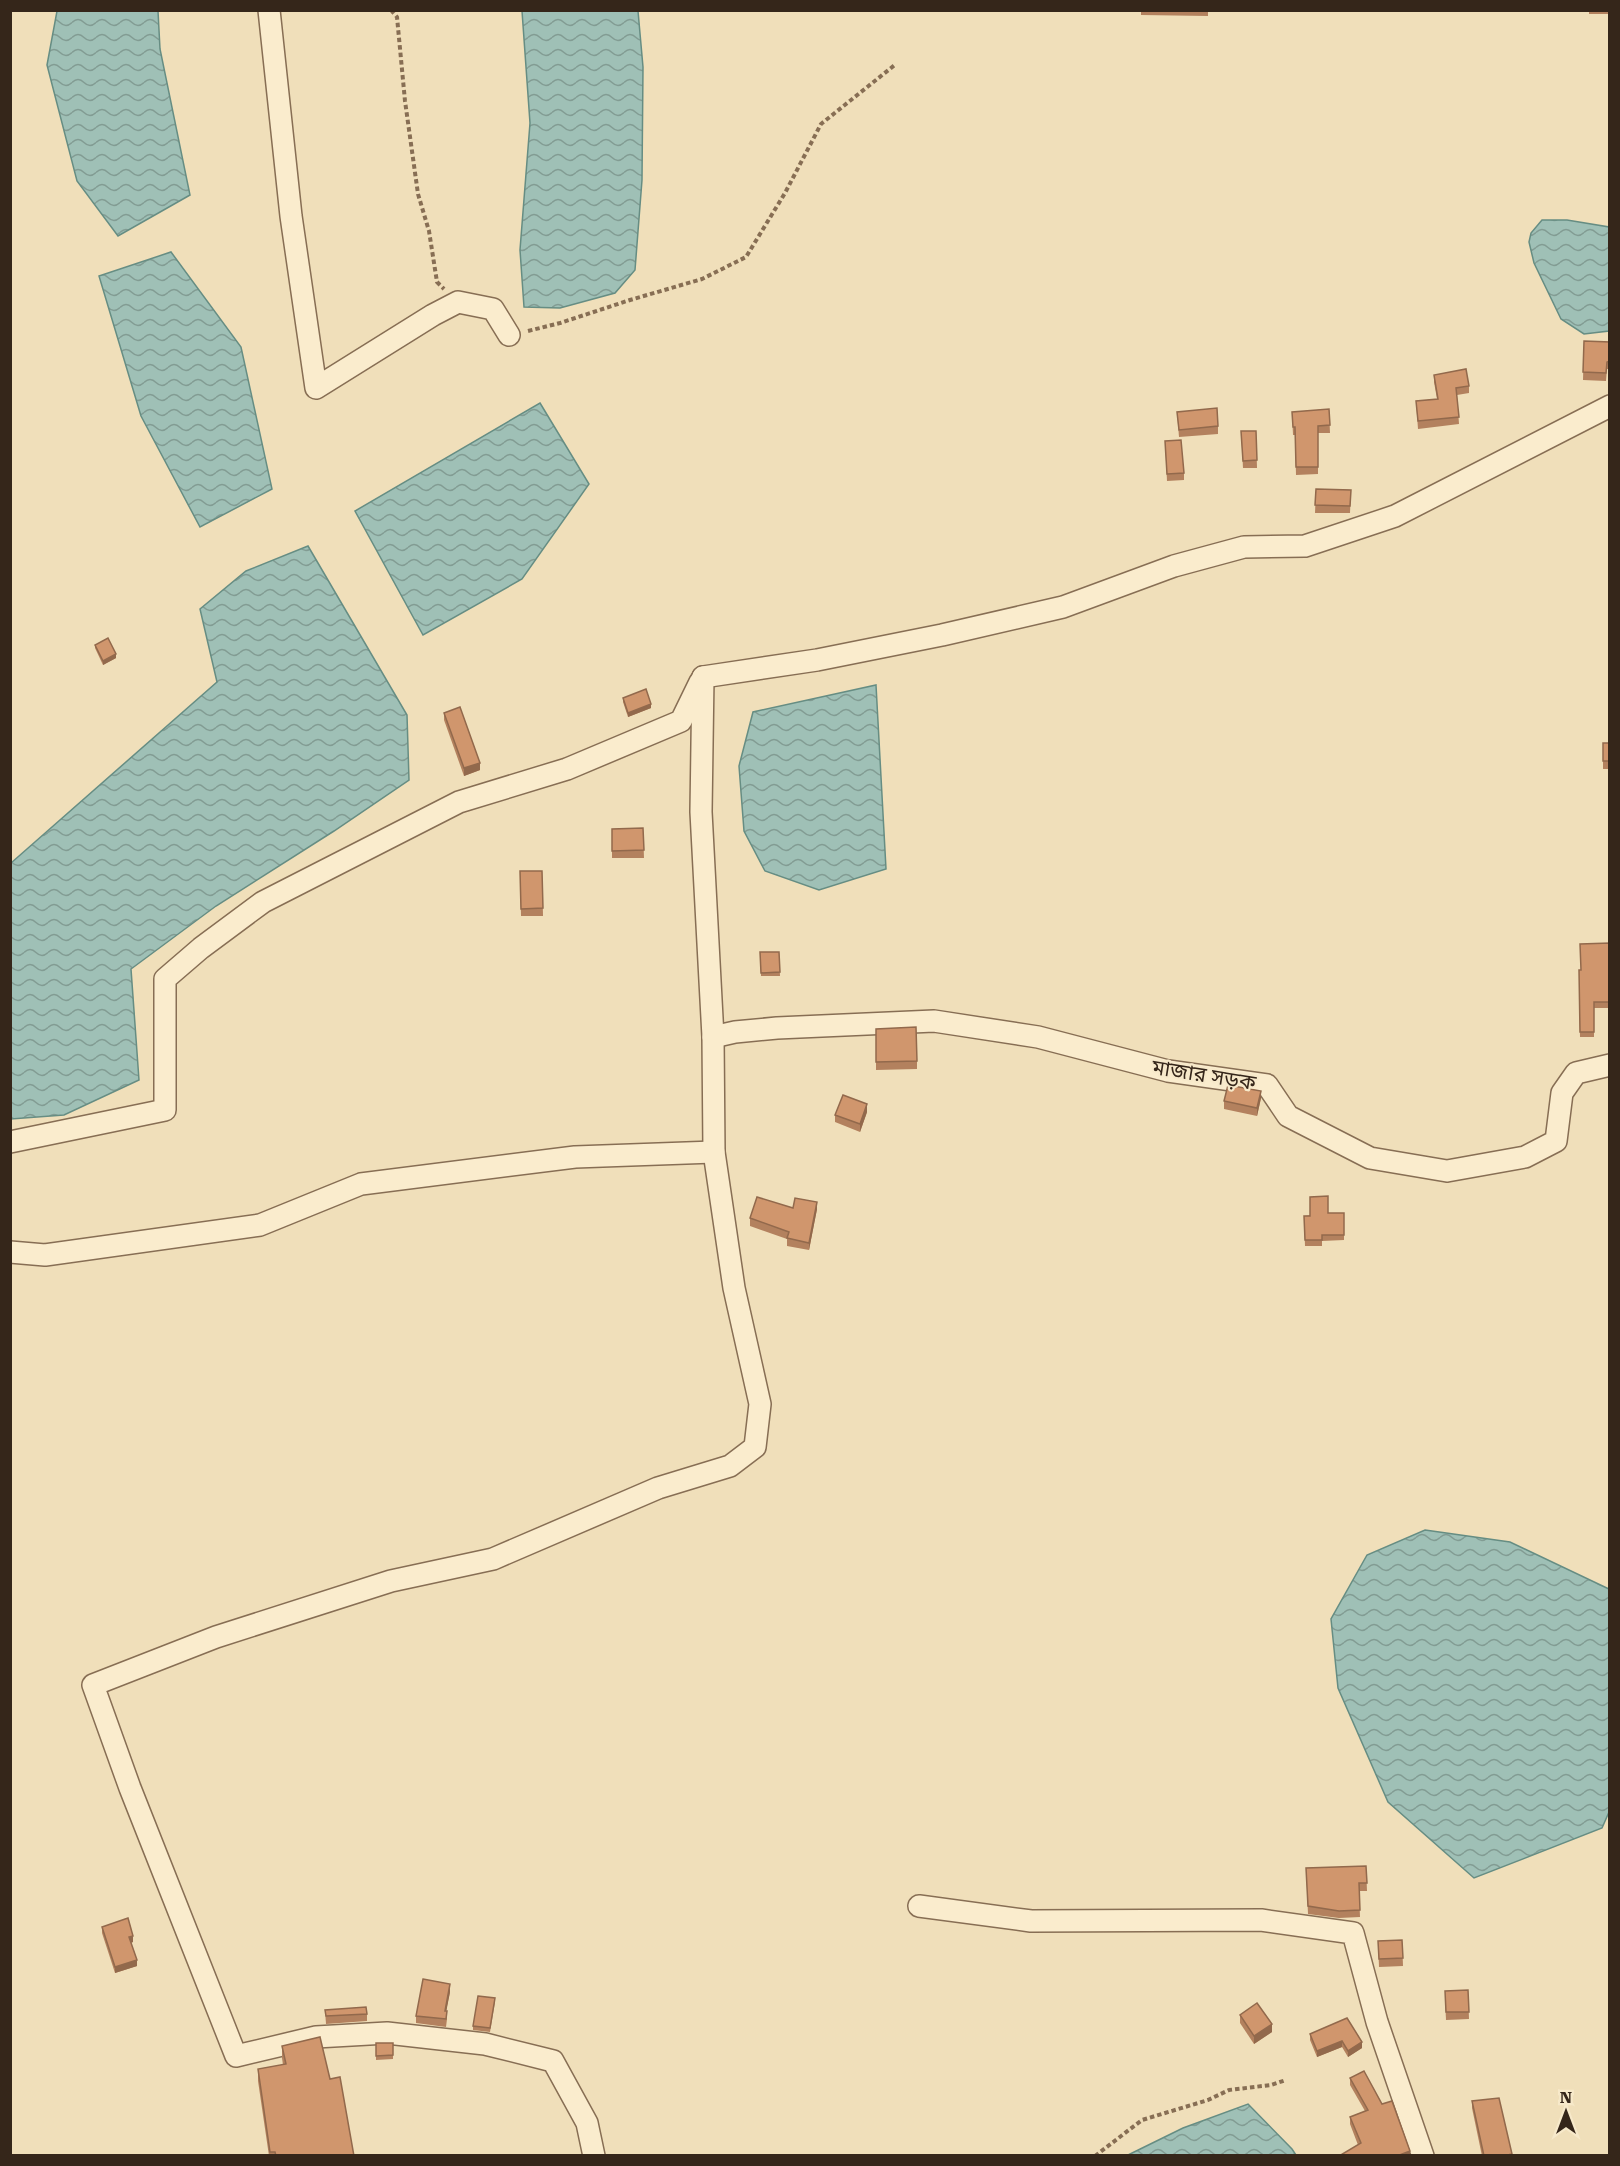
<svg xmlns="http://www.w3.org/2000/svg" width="1620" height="2166" font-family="'Roboto Serif','Noto Sans Bengali',serif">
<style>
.water{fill:url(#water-waves);stroke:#668d83;stroke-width:1.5}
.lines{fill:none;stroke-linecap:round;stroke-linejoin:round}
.minor-casing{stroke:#876e54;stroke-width:24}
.path{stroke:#876e54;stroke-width:4;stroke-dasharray:4.5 3;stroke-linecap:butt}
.minor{stroke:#faeccd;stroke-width:21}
.wall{fill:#b3815e}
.shaded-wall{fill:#92694c}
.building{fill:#d0966d;stroke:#92694c;stroke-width:1.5}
.labels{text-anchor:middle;stroke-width:4.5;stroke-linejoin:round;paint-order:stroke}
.street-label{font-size:21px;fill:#35261a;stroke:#f7e9ca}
</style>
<defs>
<pattern id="water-waves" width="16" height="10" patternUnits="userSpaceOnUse" patternTransform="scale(1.5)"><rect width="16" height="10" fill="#9fc0b6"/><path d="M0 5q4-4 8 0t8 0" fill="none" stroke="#829c93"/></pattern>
</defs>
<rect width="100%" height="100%" fill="#f0dfba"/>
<g class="water">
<path d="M57,11h101l2,38 30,146 -72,41 -41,-55 -30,-116z"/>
<path d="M522,11h116l5,56 -1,113 -7,90 -20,23 -55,15 -36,-1 -4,-57 10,-127z"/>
<path d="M1542,220h25l42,7v104l-25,3 -23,-15 -27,-56 -5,-21 2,-9z"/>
<path d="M171,252l70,95 31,142 -72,38 -59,-111 -42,-140z"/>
<path d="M540,403l49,81 -67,95 -99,56 -68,-124z"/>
<path d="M308,546l99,169 2,65 -75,51 -118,75 -85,63 8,111 -75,35 -53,4v-256l206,-181 -17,-73 46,-38z"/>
<path d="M876,685l10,184 -67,21 -54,-19 -21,-40 -5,-65 14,-54z"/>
<path d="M1425,1530l85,12 99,47v223l-7,16 -128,50 -86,-76 -50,-114 -7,-69 36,-64z"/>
<path d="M1248,2104l44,45 4,6h-168l55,-27z"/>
</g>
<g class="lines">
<g class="minor-casing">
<g id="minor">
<path d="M269,10l22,206 25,172 117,-73 25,-13 35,7 16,26"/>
<path d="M703,677l114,-17 125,-25 121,-28 111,-41 70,-19 61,-1 90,-30 215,-110"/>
<path d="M713,1037l22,-5 42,-4 157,-7 104,16 130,34 99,14 21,31 82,42 77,13 78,-14 31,-16 6,-48 14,-20 34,-8"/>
<path d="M10,1142l155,-32v-131l36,-31 62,-46 196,-100 108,-33 114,-48 19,-39"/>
<path d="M10,1252l35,3 215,-30 101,-41 214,-27 139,-5"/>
<path d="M919,1906l112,15 230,-1 92,13 24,89 46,134"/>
<path d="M594,2156l-7,-33 -34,-62 -68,-17 -98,-11 -71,4 -80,19 -106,-268 -37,-103 123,-48 175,-56 102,-22 165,-71 72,-22 25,-19 5,-43 -26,-116 -20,-136 -1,-115 -12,-225 2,-135"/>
</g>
</g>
<g class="path">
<path d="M391,10l6,7 8,84 13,93 11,37 8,51 7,7"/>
<path d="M528,331l32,-8 70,-23 72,-21 44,-22 39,-64 36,-69 75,-60"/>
<path d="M1095,2156l47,-36 66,-20 21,-10 42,-5 15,-5"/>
</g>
<use href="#minor" class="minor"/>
</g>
<g class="wall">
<path d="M1141,10h67v6l-67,-1z"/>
<path d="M1556,10h54v4h-21v-3l-32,1z"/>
<path d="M1584,341l26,1v27h-3l-1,12 -23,-1z"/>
<path d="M1434,375l35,11v7l-12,2 2,29 -41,5 -2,-28 21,-2 -3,-17z"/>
<path d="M1329,409l1,24h-12v41l-22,1 -1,-40h-2l-1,-23z"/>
<path d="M1177,412l41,14v8l-39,3z"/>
<path d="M1241,431h15l1,37h-14z"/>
<path d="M1165,441l19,32v7l-17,1z"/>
<path d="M1316,489l35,1 -1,23h-35z"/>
<path d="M95,645l21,13 -13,7 -8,-17z"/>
<path d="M623,698l28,10 -23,9 -5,-15z"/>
<path d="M444,713l36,57 -16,6 -20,-56z"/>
<rect x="1603" y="743" width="7" height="26"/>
<path d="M643,828l1,30h-32v-29z"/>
<path d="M520,871h22l1,45h-22z"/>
<path d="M1610,943v65h-16v29h-14l-1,-67h2z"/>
<path d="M760,952h19l1,24h-19z"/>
<path d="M876,1029l41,32v8l-41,1z"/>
<path d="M1261,1098l-4,18 -33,-7v-8z"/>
<path d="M867,1112l-7,20 -25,-10v-7z"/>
<path d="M793,1208l24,1 -8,41 -22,-4v-7l-37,-13v-8z"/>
<path d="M1328,1213h16v27l-22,1v5h-17l-1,-30z"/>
<path d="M1366,1866l1,25h-8l1,26 -21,1 -31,-4 -2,-46z"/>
<path d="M102,1927l31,15 -2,1 6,23 -22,7 -13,-40z"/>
<path d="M1402,1940l1,26 -24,1 -1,-26z"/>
<path d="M1468,1990l1,29 -23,1 -1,-22z"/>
<path d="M450,1992l-4,19 1,8 -1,8 -30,-4v-7z"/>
<path d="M495,2002l-5,30 -17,-2v-4z"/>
<path d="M325,2010l42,4v7l-41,3z"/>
<path d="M1240,2015l32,17 -18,12 -14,-21z"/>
<path d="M1347,2018l15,30 -14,9 -6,-10 -25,10 -7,-17v-6z"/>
<path d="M376,2043h17v16l-17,1z"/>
<path d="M282,2046l48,33 24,77h-85l-11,-75v-12l25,-4 -1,-7z"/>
<path d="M1350,2078l60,78 -52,-11 -8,-21v-7l15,-6 -15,-26z"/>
<path d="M1472,2101l40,55h-30l-10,-48z"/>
</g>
<g class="shaded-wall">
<path d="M116,654v4l-13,7v-4z"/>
<path d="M651,704v4l-23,9v-4z"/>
<path d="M480,763v7l-16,6v-8z"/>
<path d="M1261,1091v7l-4,18v-8z"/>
<path d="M867,1104v8l-7,20v-8z"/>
<path d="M817,1202v7l-8,41v-7z"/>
<path d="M133,1936v6l-4,1v-6z"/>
<path d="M137,1960v6l-22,7v-6z"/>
<path d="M450,1984v8l-5,26v-7z"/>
<path d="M1272,2024v8l-18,12v-8z"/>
<path d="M1342,2041v6l-25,10v-6z"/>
<path d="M1362,2042v6l-14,9v-6z"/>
<path d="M1410,2151v5h-13z"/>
</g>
<g class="building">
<path d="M1584,341l26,1v19l-3,1 -1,11 -23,-1z"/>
<path d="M1466,369l3,17 -13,2 3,29 -41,4 -2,-20 22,-2 -4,-24z"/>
<path d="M1217,408l1,18 -39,4 -2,-18z"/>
<path d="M1329,409l1,16 -12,1v41h-22l-1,-40h-2l-1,-15z"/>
<path d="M1241,431h15l1,29 -14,1z"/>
<path d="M1181,440l3,33 -17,1 -2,-33z"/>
<path d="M1316,489l35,1 -1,16 -35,-1z"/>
<path d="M108,638l8,16 -13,7 -8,-16z"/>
<path d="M646,689l5,15 -23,9 -5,-15z"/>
<path d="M460,707l20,56 -16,5 -20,-55z"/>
<rect x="1603" y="743" width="7" height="18"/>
<path d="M643,828l1,22 -32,1v-22z"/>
<path d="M520,871h22l1,37 -22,1z"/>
<path d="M1610,943v59h-16v30h-14l-1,-62h2l-1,-26z"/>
<path d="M760,952h19l1,20 -19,1z"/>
<path d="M916,1027l1,34 -41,1v-33z"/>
<path d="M1228,1085l33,6 -4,17 -33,-7z"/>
<path d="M843,1095l24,9 -7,20 -25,-9z"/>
<path d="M1328,1196v17h16v22h-22v5h-17l-1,-24h6v-19z"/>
<path d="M757,1197l36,11 2,-10 22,4 -8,41 -22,-5 2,-6 -39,-14z"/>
<path d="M1366,1866l1,17h-8l1,27 -21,1 -31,-5 -2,-38z"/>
<path d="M128,1918l5,18 -4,1 8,23 -22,7 -13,-40z"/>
<path d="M1402,1940l1,18 -24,1 -1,-18z"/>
<path d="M423,1979l27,5 -5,27h2l-1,8 -30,-3z"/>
<path d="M1468,1990l1,22h-23l-1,-21z"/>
<path d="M478,1996l17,2 -5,30 -17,-2z"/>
<path d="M1257,2003l15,21 -18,12 -14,-21z"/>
<path d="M366,2007l1,7 -41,2 -1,-6z"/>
<path d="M1347,2018l15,24 -14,9 -6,-10 -25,10 -7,-17z"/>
<path d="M320,2037l10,42 10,-2 14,79h-78l-1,-4h-5l-12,-83 28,-5 -4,-18z"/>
<path d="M376,2043h17v12l-17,1z"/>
<path d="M1364,2071l18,33 10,-3 18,50 -13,5h-58l22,-13 -11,-26 18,-7 -18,-32z"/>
<path d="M1499,2098l13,56 -9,2h-19l-12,-55z"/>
</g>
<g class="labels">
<g class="street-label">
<text transform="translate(1204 1075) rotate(9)" y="7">মাজার সড়ক</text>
</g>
</g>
<rect width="1620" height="2166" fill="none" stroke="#35261a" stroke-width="24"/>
<g transform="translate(1566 2112)" stroke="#f7e9ca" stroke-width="4.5" paint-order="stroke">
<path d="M0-4.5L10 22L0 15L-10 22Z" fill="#35261a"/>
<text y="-9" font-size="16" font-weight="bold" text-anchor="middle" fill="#35261a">N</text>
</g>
</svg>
